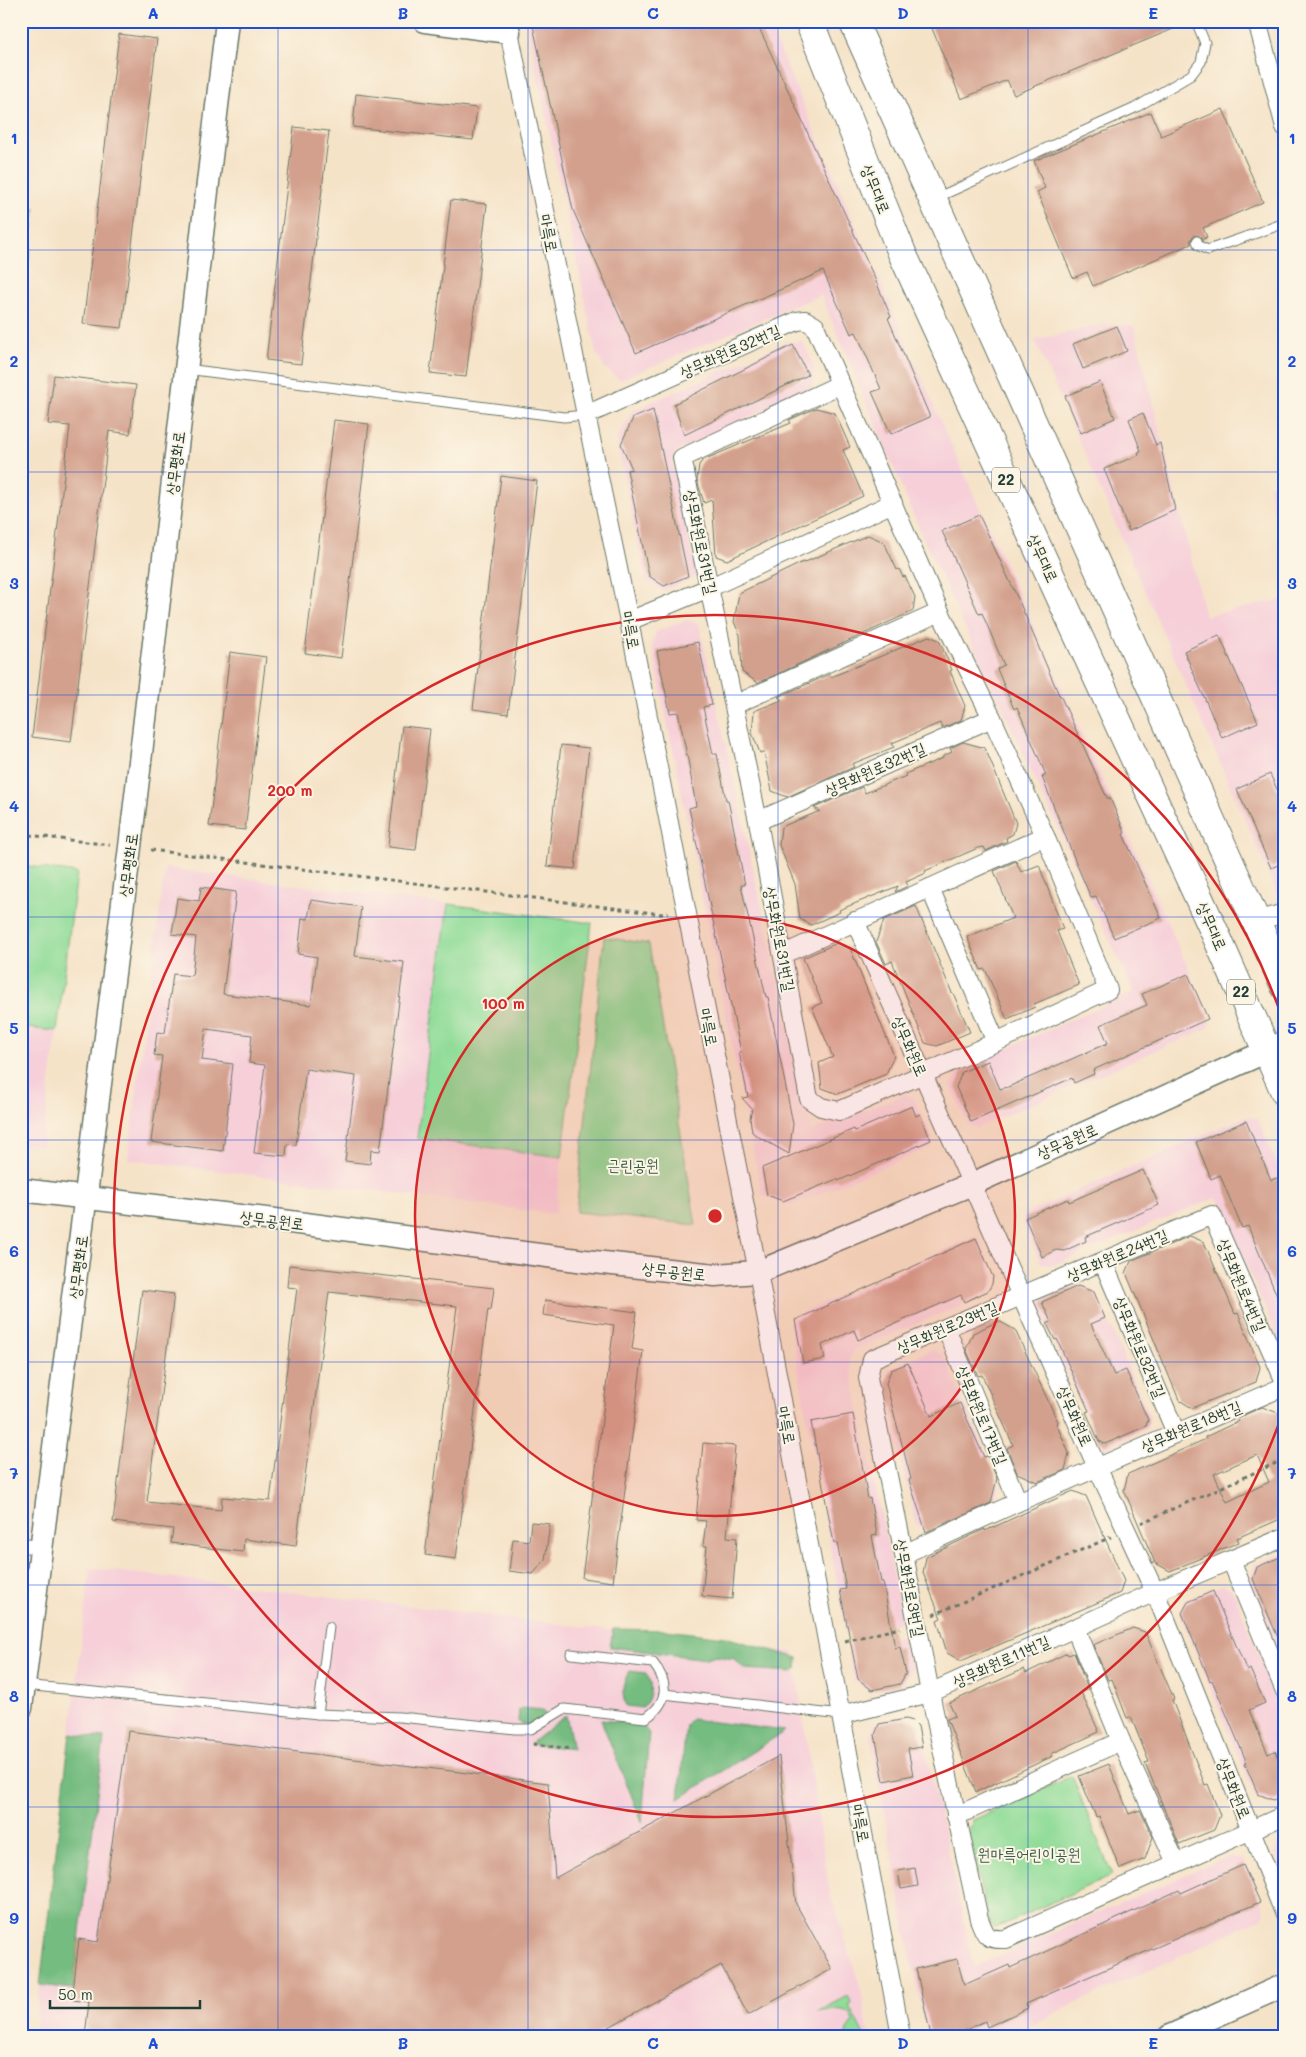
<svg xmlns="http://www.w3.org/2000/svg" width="1306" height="2057" font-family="Mali,'Poor Story',sans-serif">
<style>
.built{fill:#f6cfd9}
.green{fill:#90dc98;stroke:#588c66}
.forest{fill:#74bc80;stroke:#4a7c5a}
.building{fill:#d3a08d;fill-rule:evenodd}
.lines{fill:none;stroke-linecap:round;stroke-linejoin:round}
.service-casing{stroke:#6a7768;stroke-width:11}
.pedestrian-casing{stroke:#6a7768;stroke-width:16}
.minor-casing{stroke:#6a7768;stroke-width:20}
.tertiary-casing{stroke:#6a7768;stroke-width:25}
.secondary-casing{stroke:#6a7768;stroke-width:28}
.primary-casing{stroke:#6a7768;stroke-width:30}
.path{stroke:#6a7768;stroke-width:3;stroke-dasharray:4 4;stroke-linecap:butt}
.service{stroke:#fff;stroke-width:9}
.pedestrian{stroke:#fff;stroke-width:14}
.minor{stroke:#fff;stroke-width:18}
.tertiary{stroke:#fff;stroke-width:22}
.secondary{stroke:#fff;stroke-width:25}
.primary{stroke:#fff;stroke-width:28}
.grid{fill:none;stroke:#1d4ed8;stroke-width:1;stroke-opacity:0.55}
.ring{fill:none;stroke:#d62828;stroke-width:2.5}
.labels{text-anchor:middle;stroke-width:4;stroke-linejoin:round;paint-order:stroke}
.shield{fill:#fcf5e5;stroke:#617469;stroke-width:1}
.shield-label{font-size:15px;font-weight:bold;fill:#1f3d34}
.street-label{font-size:16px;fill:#1f3d34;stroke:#fcf5e5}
.park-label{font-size:16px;fill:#365d48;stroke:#fcf5e5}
.centre{fill:#d62828;stroke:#fcf5e5;stroke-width:2.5}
.ring-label{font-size:15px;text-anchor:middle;font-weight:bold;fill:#d62828;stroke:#fcf5e5;stroke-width:4;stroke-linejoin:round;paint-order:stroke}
.neatline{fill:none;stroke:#1d4ed8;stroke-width:2}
.grid-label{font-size:16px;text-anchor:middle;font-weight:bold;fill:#1d4ed8}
</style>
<rect width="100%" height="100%" fill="#fcf5e5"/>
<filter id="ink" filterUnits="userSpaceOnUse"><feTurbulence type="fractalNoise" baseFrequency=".02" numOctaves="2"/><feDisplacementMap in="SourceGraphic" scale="10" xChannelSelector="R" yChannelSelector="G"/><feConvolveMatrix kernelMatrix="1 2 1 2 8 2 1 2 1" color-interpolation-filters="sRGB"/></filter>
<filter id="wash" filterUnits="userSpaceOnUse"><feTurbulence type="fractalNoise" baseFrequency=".0096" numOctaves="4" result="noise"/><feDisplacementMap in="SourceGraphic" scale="20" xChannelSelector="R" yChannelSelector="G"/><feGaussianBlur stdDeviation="1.12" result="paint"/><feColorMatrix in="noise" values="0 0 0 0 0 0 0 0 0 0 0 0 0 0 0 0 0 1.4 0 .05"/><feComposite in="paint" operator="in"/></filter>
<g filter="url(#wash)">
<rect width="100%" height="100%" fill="#f5e3c8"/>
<g class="built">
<path d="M526,21h241l173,399 248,548 22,51 -2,9 -232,100 -8,-3 -17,-40 9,-16 174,-77 -212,-457 -101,-240 -201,85 -16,-13 -8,-14z"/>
<path d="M1105,324l29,2 71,290 80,-17v300l-5,1 -245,-560z"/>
<path d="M789,341l14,1 12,27 -3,18 -135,64 -5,12 25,113 -34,15 -17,-11 -30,-140 16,-29z"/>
<path d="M1285,481v72l-17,-68z"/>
<path d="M687,620l12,4 112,507 95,-37 9,6 18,39 -3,8 -140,59 -28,-11 -110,-549 4,-14z"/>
<path d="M21,865l56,8 -35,273 -21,-3z"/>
<path d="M165,868l427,55 -37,291 -427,-55z"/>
<path d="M1244,1117l13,1 28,65v171l-68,-157 -166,69 -11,-4 -17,-41 2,-7z"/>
<path d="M974,1237h5l16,39v9l-5,8 -136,57 -5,10 54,262 -57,11 -56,-310 3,-6z"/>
<path d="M1077,1283l18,8 55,127 -2,10 -42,19 -7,-4 -60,-134 2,-10z"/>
<path d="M932,1350l11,4 56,130 -4,16 -70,29 -9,-5 -32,-140 5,-15z"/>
<path d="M1285,1552v114l-36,-87 6,-15z"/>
<path d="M90,1568l703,84 37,241 31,96 8,47h-835z"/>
<path d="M1223,1585l10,5 52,128v81l-13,5 -17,-7 -75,-183 7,-15z"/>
<path d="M905,1635l7,33 -10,18 -32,6 -16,-12 -6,-34z"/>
<path d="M906,1716l7,2 7,6 54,243 255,-111 15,4 21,50 -2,8 -206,94 -44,24h-85l-16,-70 -42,-231 4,-12z"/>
<path d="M1285,1832v44l-10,-23 6,-19z"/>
</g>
<g class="green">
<path d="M21,207l14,2 -13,108h-1z"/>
<path d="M21,865l56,8 -20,158 -30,-3 -4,29h-2z"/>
<path d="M448,904l144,19 -30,234 -145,-19z"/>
<path d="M604,937l45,7 47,281 -120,-13z"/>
<path d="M1072,1776l40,99 -116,53 -7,-5 -21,-91 5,-12z"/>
<path d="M848,1996l4,8 -3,2 15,30h-20l9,-13c-2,-19 -21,-13 -35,-11z"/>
</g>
<g class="forest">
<path d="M613,1629l53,1 59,7 73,21 -1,10 -5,4 -47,-3 -11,-10 -18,-3 -10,3 -96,-12z"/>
<path d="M630,1671l16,2c7,12 6,25 -4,35l-16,-2c-5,-12 -4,-25 4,-35z"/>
<path d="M521,1708l22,2 3,5 -16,10 -10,-1 -2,-3 1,-11z"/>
<path d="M566,1715l7,34 -43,-5z"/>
<path d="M691,1719l94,12 -106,68 7,-75z"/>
<path d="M601,1720l40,4 8,9 -7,89z"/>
<path d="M70,1734l34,4 -31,251 -33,-4z"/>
</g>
<g id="blocks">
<g class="building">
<path d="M532,21h224l119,258 16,38 -3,1 42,99 -39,17 -19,-42 9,-3 -25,-57 -5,2 -28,-63 -187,82 -63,-143z"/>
<path d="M929,21h261v1l-176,73 -7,-15 -46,19z"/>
<path d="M119,34l38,5 -35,289 -39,-4z"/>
<path d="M356,94l121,14 -4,32 -120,-13z"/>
<path d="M1223,109l40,93 -60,26 4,9 -4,2 -5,-4h-4l-3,5v4l-98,42 -6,-14 -14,6 -36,-86 8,-4 -11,-27 117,-49 10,24z"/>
<path d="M294,127l35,4 -28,233 -35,-4z"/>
<path d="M451,200l36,4 -21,173 -36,-4z"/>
<path d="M1117,326l10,25 -44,18 -10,-25z"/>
<path d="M793,345l15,30 -124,60 -10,-31z"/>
<path d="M54,375l82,10 -6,49 -21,-3 -38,311 -39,-5 38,-311 -22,-2z"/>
<path d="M1100,382l15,36 -34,15 -16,-37z"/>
<path d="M816,408l19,5 15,34 -7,3 20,46 -136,64 -11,-4 -4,-56 -8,3 -7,-23 2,-15 4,-5 88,-37 -2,-3z"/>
<path d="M653,410l35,166 -24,10 -15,-10 -22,-106 5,-1 -11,-25 12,-26z"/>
<path d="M1143,413l13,32 4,-2 15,67 -46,21 -25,-62 35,-14 -1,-3 3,-1 -12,-32z"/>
<path d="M334,420l35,4 -28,234 -36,-5z"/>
<path d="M501,476l36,5 -29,233 -35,-5z"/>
<path d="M979,515l40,86 40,94h1l47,103h3l15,35 -2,1 38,84 -47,20 -18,-42 -5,2 -14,-33 -35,-88 4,-2 -29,-68 -3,2 -17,-40 7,-4 -22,-52 -3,1 -37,-83z"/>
<path d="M868,535l16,7 13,28 2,-1 4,8 2,-1 10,21 -2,14 -155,72 -16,-11 -2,-37 -6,-13 5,-29 64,-31v1z"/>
<path d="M1219,635l39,87 -36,16 -38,-87z"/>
<path d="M929,636l10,4 13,30 -2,1 15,35 -4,14 -19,8 -2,-5 -48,20 2,4 -42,17 2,3 -67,30 -15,-6 -8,-39 -4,1 -8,-20 2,-22 28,-11 -4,-3 52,-23 1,3z"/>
<path d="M698,642l14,63 -9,2 10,47h4l9,46h2l17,85h-4l25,112h2l25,127 -4,30 -32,-18 -5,-4 -2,-14 2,-9 -10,-11 6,-1 -9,-45h2l-52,-244 7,-2 -8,-46 -10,-48 -8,1 -13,-62z"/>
<path d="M230,652l36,5 -21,173 -36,-4z"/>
<path d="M402,726l28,3 -14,121 -28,-3z"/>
<path d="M963,742l22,6 31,75 -3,11 -7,4 1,3 -21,10 -2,-4 -6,1 -53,23 1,2 -20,9 2,4 -13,6 3,-6 -59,24 1,2 -29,13 -11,-6 -5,-35 -16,-39 2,-18 39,-16 -6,-3 48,-21 3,6 41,-17 -1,-2 38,-16v-2l9,-4 -2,-4z"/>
<path d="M561,745l28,3 -14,121 -28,-3z"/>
<path d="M1270,774l15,33v55l-14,6 -34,-79z"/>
<path d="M1016,861l5,11 18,-7 24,64 -6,2 22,54 -45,19 1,3 -28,12 -22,-50 -4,1 -14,-33 46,-19 -19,-47z"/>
<path d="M201,887l35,5 -13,102 88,11 6,-48 -19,-3 4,-36 6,1 3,-19 50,7 -6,49 49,6 -24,189 -9,-1 -1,14 -25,-3 11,-85 -50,-7 -10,76 -9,-1 -1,12 -32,-3 11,-88 -16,-2 3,-28 -46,-6 -4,31 31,4 -10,87 -72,-9 11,-86 -8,-1 3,-23 8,1 8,-59 19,2 4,-39 -24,-3 5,-36 22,3z"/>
<path d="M916,906l36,87h1l17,39 -33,14 -12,-3 -33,-82 -6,3 -10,-22 8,-22z"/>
<path d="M837,943l13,5 44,108 -8,18 -48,20 -16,-6 -3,-25 14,-6 -21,-50 10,-4 -19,-45z"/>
<path d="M1188,974l20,45 -115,51 1,4 -20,9 -2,-5 -101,44 -15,-35 6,-15 26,-11 12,28 8,-2 100,-44 -8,-18 47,-20 -5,-11z"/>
<path d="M912,1106l4,10 4,-2 11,26 -93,41 -1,-2 -54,22 -16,-6 -5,-27 92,-39 1,2z"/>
<path d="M1246,1121l25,59 6,-2 8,17 -1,118 -36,-87 -6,2 -22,-53 -9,4 -15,-37z"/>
<path d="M1143,1170l16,35 -74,32 1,4 -22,10 -8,-1 -14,7 -17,-39 43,-19 1,3z"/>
<path d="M1190,1236l14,6 31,72 3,-1 22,54 -4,15 -64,26 -13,-8 -53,-127 5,-12z"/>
<path d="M976,1238l17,39 -1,7 -4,7 -24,11 -3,-7 -103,45 -4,-10 -32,15 3,14 -22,4 -8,-43z"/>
<path d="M289,1265l205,23 -3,22 -3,-1 -32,250 -31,-4 32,-249 -128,-14 -33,254 -52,-7 -1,13 -27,-3 -45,-6 2,-14 -60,-7 29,-232 32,4 -27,208 74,8 1,-13 48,4 27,-213 -10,-1z"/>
<path d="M1078,1286l16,6 11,26 -14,6 23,51 12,-5 22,50 -2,6 -41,18 -6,-3 -13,-29 3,-1 -32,-72 -2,1 -8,-16 4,-2 -9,-20z"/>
<path d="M545,1300l92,12 -5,37 11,2 -30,231 -31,-4 32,-253 -71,-10z"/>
<path d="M999,1321l16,9 43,92 -2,1 13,30 -4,17 -28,12 -20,-9 -10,-25 6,-3 -31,-70 -4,1 -12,-27 7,-16z"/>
<path d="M908,1363l23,53 29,-13 24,54 3,-1 10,22 -6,25 -65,29 -17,-52 2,-1 -25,-96 5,-13z"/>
<path d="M1262,1407l16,6 7,15v89l-48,21 2,4 -69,29 -15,-8 -31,-73 4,-16 78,-35 -1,-2 34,-16 -1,-3zM1257,1455l12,27 -42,20 -13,-28z"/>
<path d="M853,1414l15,85 2,-1 7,37 -5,1 9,46h2l12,66 5,-1 6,26 -6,11 -28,6 -14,-11 -18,-89 6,-1 -9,-46h-3l-8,-41 -15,-80z"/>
<path d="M703,1443l32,3 -8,91 10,1 -5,61 -30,-3 5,-50h-4l3,-25 -10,-1z"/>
<path d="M1073,1491l13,5 38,85 -4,12 -159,68 -14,-8 -10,-33 4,-2 -18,-45 3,-16 59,-28v2z"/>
<path d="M531,1522l19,2 -5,36 -12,14 -24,-3 4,-32 16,2z"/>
<path d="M1285,1555v99l-32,-75 4,-12z"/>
<path d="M1213,1591l34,80 3,-2 15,34 -16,7 19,44 7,-3 10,23v21l-12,5 -15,-6 -13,-30 2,-1 -35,-83 -2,1 -28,-68 6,-11z"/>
<path d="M1133,1628l12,4 29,67 -2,1 33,85 3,-1 12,31 -6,15 -35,14 -34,-81 4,-1 -18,-45 -4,1 -15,-39 -4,1 -15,-35z"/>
<path d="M1067,1653l1,2 6,-2 14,36 -7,3 18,40 -48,22 2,2 -77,36 -29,-73 8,-3 -6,-13 75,-34 2,4z"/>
<path d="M906,1719l7,2 5,5 4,21 -14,2 5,26 -29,6 -9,-46 4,-11z"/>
<path d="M128,1731l420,52 7,95 224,-122 17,148 36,65 -84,46 -27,-50 -128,71h-508l4,-34 -17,-2 7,-61 19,3z"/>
<path d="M1109,1764l20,50 11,-4 13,27 -8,22 -25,10 -21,-53 -3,1 -17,-41z"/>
<path d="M1243,1865l17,37 -234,102 2,4 -41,19 -2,-6 -32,15h-22l-15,-67 41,-10 7,26 45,-20 1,3 169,-78 2,3z"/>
<path d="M915,1868l3,18 -17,3 -3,-18z"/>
</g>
</g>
</g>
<g filter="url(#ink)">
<use href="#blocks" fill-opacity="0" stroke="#6a7768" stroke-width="1"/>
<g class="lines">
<g class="service-casing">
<g id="service">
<path d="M936,198l199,-90 56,-33 10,-13 4,-19 -9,-22"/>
<path d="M1197,241l2,5 9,4 77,-27"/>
<path d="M186,369l378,48 22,-2"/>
<path d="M24,1685l294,29 82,3 115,12h16l33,-20 82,9c22,-15 24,-34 7,-55l-82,-9"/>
<path d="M664,1694l177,21"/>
<path d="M318,1714l11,-87"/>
</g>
</g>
<g class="pedestrian-casing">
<path id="pedestrian" d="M21,1545l22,2"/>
</g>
<g class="minor-casing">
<g id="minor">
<path d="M507,21l79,394 43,206 129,651 143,764"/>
<path d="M1257,21l28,106"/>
<path d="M586,415l211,-94 8,-1 10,6 125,286 52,106 53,118 63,154 -112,52 -157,69 -18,-4 -12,-8 -51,-278 -76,-363 159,-74"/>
<path d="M629,621l82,-34 182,-84"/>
<path d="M734,705l206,-93"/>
<path d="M758,821l234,-103"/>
<path d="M930,888l66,154"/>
<path d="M855,921l242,546 58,125 130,323"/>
<path d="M1255,921l30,-8"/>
<path d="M784,954l261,-118"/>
<path d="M1103,1262l73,171"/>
<path d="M946,1328l72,174"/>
<path d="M1285,1382l-73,-167 -340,144 -4,19 36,176 26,139 49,226c7,17 7,21 27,20l279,-124"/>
<path d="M904,1554l114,-52 267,-116"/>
<path d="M1231,1560l54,131"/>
<path d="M1075,1628l46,113 55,122"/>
<path d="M841,1715l89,-22 225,-101 130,-55"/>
<path d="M956,1816l165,-75"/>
</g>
</g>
<g class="tertiary-casing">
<g id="tertiary">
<path d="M425,21l84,11"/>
<path d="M21,1190l254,30 310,41 130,14 43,-3 214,-88 295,-133"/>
<path d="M21,1708l109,-861 97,-826"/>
<path d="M1170,2036l115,-51"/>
</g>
</g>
<g class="secondary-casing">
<path id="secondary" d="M1267,1051l18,-7"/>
</g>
<g class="primary-casing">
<g id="primary">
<path d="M809,21l93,232 313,680 70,159"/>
<path d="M853,21l432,965"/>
</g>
</g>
<g class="path">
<path d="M21,834l89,11"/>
<path d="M151,850l510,64 7,-2"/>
<path d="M1141,1523l144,-64"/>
<path d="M933,1615l178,-78"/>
<path d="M845,1641l55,-13"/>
<path d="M533,1744l40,5"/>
</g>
<use href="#service" class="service"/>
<use href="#pedestrian" class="pedestrian"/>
<use href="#minor" class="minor"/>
<use href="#tertiary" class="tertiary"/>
<use href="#secondary" class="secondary"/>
<use href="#primary" class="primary"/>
</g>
</g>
<path class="grid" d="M278,21v2015M528,21v2015M778,21v2015M1028,21v2015M21,250h1264M21,472h1264M21,695h1264M21,917h1264M21,1140h1264M21,1362h1264M21,1585h1264M21,1807h1264"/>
<circle cx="715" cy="1216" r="300" fill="#d62828" fill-opacity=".12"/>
<g class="ring">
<circle cx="715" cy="1216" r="300"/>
<path d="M1283 1412A601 601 0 1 1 1283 1020"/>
</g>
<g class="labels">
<g class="shield">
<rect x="992" y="467.5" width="28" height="25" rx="4"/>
<rect x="1227" y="979.5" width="28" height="25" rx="4"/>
</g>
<g class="shield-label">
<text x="1006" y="485">22</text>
<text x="1241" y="997">22</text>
</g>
<g class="street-label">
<text transform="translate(876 189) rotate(68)" y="6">상무대로</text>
<text transform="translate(549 233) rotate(79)" y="6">마륵로</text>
<text transform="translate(730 351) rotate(-24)" y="6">상무화원로32번길</text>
<text transform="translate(175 463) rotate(-83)" y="6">상무평화로</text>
<text transform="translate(701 542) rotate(78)" y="6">상무화원로31번길</text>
<text transform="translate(1043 558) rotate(65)" y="6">상무대로</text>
<text transform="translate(631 630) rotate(79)" y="6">마륵로</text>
<text transform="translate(875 769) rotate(-24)" y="6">상무화원로32번길</text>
<text transform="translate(128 865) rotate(-83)" y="6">상무평화로</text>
<text transform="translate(1212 926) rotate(66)" y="6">상무대로</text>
<text transform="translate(780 939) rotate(79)" y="6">상무화원로31번길</text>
<text transform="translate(709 1027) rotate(79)" y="6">마륵로</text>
<text transform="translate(910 1046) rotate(66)" y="6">상무화원로</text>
<text transform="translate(1067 1141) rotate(-24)" y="6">상무공원로</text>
<text transform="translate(272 1220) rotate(7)" y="6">상무공원로</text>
<text transform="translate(1117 1255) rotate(-23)" y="6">상무화원로24번길</text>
<text transform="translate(78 1267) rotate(-83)" y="6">상무평화로</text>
<text transform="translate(674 1271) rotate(6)" y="6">상무공원로</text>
<text transform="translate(1242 1285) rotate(67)" y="6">상무화원로4번길</text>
<text transform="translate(947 1327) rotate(-23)" y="6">상무화원로23번길</text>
<text transform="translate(1140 1347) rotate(67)" y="6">상무화원로32번길</text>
<text transform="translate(982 1415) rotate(67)" y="6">상무화원로17번길</text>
<text transform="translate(1075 1416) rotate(66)" y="6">상무화원로</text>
<text transform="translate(787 1425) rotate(79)" y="6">마륵로</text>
<text transform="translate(1191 1426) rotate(-23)" y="6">상무화원로18번길</text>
<text transform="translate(910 1588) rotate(79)" y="6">상무화원로3번길</text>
<text transform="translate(1001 1661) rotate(-24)" y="6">상무화원로11번길</text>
<text transform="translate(1234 1788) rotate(68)" y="6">상무화원로</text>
<text transform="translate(861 1823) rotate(79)" y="6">마륵로</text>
</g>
<g class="park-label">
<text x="633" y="1171">근린공원</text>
<text x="1029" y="1860">원마륵어린이공원</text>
</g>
</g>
<circle cx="715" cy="1216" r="8" class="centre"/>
<g class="ring-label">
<text x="290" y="796">200 m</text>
<text x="503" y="1009">100 m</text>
</g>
<rect width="1306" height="2057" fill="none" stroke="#fcf5e5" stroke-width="55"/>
<path d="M50 2000v8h150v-8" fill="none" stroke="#1f3d34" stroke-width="2.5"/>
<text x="58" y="2000" font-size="15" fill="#1f3d34" stroke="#fcf5e5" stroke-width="4" paint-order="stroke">50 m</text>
<rect x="28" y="28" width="1250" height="2002" class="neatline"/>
<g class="grid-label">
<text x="153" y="19">A</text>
<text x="403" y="19">B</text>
<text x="653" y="19">C</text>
<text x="903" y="19">D</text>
<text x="1153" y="19">E</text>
<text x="14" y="144">1</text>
<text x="1292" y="144">1</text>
<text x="14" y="367">2</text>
<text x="1292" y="367">2</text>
<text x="14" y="589">3</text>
<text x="1292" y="589">3</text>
<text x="14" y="812">4</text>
<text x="1292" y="812">4</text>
<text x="14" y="1034">5</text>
<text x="1292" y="1034">5</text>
<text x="14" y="1257">6</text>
<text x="1292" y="1257">6</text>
<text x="14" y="1479">7</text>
<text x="1292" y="1479">7</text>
<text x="14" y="1702">8</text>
<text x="1292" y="1702">8</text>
<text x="14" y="1924">9</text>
<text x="1292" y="1924">9</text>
<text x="153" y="2049">A</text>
<text x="403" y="2049">B</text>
<text x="653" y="2049">C</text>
<text x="903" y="2049">D</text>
<text x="1153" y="2049">E</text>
</g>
</svg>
